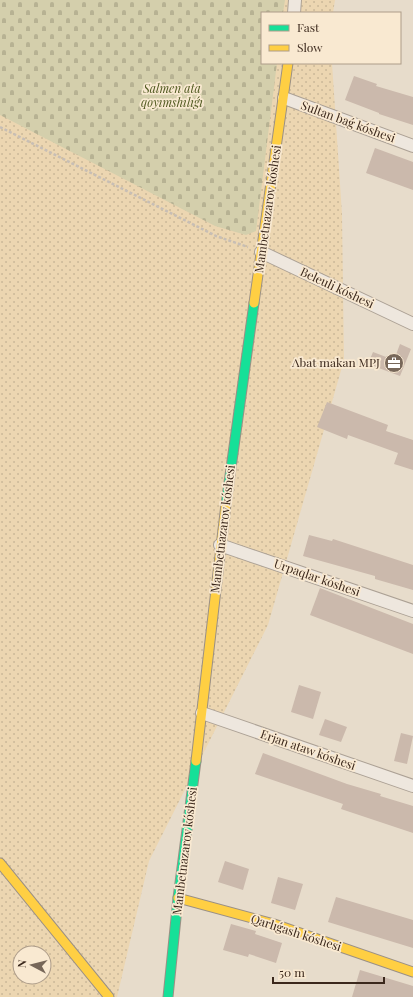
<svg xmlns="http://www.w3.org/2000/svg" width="413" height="997" font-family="'Playfair Display',serif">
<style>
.sand{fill:url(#sand-dots);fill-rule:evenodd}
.cemetery{fill:url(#cemetery-stones)}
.building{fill:#cbb9ac}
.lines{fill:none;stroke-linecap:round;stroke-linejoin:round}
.street-casing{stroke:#aca195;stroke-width:14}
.fast-casing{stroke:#9b9085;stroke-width:11}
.slow-casing{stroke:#9b9085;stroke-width:11}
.path{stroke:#c7beb5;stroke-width:2.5;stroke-dasharray:3 2;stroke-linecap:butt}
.street{stroke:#eee7de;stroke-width:12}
.fast{stroke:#16e098;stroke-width:9}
.slow{stroke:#ffcf43;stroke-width:9}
.labels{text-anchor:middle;stroke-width:3.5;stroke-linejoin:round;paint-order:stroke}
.park-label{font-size:12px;font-style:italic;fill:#515a21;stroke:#f9e9d1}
.street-label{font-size:12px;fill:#3b281c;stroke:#f9e9d1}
.poi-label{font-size:12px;fill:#3b281c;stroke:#f9e9d1;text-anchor:end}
</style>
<defs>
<pattern id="sand-dots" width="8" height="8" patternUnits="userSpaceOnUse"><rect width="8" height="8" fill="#ecd6b1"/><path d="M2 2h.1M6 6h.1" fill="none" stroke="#cbb898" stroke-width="1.8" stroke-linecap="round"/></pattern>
<pattern id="cemetery-stones" width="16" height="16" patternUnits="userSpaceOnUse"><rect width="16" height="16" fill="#d4cfac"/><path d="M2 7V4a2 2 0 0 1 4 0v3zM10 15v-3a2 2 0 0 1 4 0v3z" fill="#b7b293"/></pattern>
</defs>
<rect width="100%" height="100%" fill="#e7dccb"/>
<path class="sand" d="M0,0h335l-2,13h-71v50h70l10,151 2,146 -76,265 -119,236 -32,136h-117zM20,953h24v24h-24z"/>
<path class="cemetery" d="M0,0h285l-2,13h-21v50h15l-21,168 -10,4 -31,-9 -215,-111z"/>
<g class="building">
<path d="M354,76l23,8 -1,2 37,11v28l-34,-11v-1l-34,-13z"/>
<path d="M375,148l38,14v28l-47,-17z"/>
<path d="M400,344l11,5 -11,27 -32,-12 5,-12 21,8z"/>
<path d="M327,402l61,23 -2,6 27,9v30l-19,-6 4,-11 -50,-18 -1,4 -30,-12z"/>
<path d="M309,535l23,6 1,-2 80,26v25l-38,-11v-3l-72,-20z"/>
<path d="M320,588l93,36v30l-103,-39z"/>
<path d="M299,685l22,7 -8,27 -22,-7z"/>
<path d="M325,719l22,8 -6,15 -22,-7z"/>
<path d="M401,733l12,3 -6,28 -13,-3z"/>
<path d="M263,753l84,31 34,10 -1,2 33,10v27l-72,-24 2,-5 -88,-30z"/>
<path d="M225,861l24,8 -6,21 -25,-8z"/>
<path d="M278,877l25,7 -8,26 -24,-7z"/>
<path d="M336,897l77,23v28l-85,-26z"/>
<path d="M231,924l25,7 -1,3 27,9 -6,20 -27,-9 -1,3 -25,-7z"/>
<path d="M360,970l53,16v11h-61z"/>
</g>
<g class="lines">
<g class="street-casing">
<g id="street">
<path d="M294,13l1,-13"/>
<path d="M284,98l129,48"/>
<path d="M261,252l152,72"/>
<path d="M220,545l193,66"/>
<path d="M202,713l211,73"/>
</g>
</g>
<g class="fast-casing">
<g id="fast">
<path d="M226,504l28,-201"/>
<path d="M168,997l10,-99 18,-137"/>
</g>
</g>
<g class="slow-casing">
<g id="slow">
<path d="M254,303l34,-240"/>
<path d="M196,761l30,-257"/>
<path d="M0,863l109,134"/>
<path d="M178,898l96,26 139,48"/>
</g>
</g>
<path class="path" d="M0,127l216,109 32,11"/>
<use href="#street" class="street"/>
<use href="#fast" class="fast"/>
<use href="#slow" class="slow"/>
</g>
<defs>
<g id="office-disc" transform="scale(1)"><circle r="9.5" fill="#776759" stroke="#f9e9d1"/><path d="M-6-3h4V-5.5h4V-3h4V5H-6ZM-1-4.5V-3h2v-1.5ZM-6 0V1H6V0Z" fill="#fff"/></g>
</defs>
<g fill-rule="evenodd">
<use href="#office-disc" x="394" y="363"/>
</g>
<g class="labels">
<g class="park-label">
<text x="172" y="93">Salmen ata<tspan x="172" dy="14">qoyımshılıǵı</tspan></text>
</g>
<g class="street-label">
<text transform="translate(348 122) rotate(20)" y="4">Sultan baǵ kóshesi</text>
<text transform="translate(268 209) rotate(-82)" y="4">Mambetnazarov kóshesi</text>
<text transform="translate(337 288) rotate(25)" y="4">Beleuli kóshesi</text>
<text transform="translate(223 529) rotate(-83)" y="4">Mambetnazarov kóshesi</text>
<text transform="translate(317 578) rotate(19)" y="4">Urpaqlar kóshesi</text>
<text transform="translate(308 750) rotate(19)" y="4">Erjan ataw kóshesi</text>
<text transform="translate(185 851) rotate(-83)" y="4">Mambetnazarov kóshesi</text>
<text transform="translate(296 933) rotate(18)" y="4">Qarlıǵash kóshesi</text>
</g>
<g class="poi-label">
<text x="380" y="367">Abat makan MPJ</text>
</g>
</g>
<rect x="261" y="12" width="140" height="52" fill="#f9e9d1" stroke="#ad9c89"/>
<rect x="269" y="25" width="20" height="6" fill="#16e098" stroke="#ad9c89"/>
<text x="297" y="32" font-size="12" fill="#3b281c">Fast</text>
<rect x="269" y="45" width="20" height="6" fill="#ffcf43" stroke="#ad9c89"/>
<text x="297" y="52" font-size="12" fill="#3b281c">Slow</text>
<g transform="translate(32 965) rotate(277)"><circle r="19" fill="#f9e9d1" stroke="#ad9c89"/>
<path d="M0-3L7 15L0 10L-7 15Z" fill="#776759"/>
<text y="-6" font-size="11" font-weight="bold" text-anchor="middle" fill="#3b281c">N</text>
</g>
<path d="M273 977v6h111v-6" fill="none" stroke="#3b281c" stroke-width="2"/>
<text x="279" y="977" font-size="12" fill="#3b281c" stroke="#f9e9d1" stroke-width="3" paint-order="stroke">50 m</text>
</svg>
